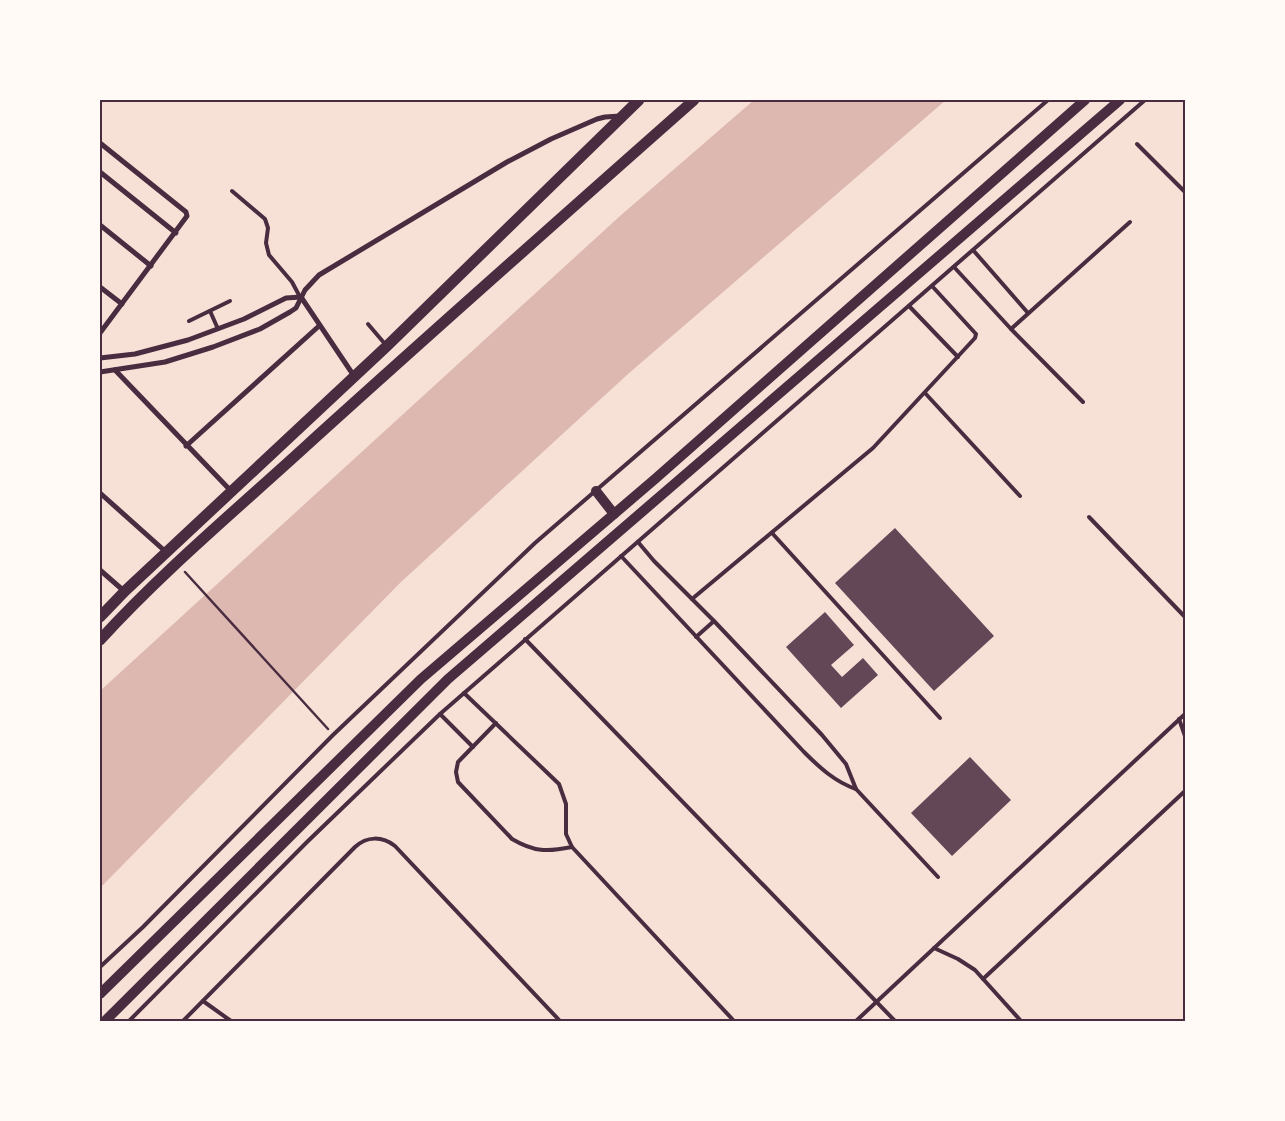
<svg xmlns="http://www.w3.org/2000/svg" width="1285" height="1121" font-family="Inter,sans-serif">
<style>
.water{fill:#dcb8b0}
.building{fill:#644757}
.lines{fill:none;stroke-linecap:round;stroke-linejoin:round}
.path{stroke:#4a2c40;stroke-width:2.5}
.service{stroke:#4a2c40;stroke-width:4}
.minor{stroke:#4a2c40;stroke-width:5}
.secondary{stroke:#4a2c40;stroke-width:10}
.primary{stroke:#4a2c40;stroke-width:11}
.neatline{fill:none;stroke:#4a2c40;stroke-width:2}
</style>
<rect width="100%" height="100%" fill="#f7e1d7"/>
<path class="water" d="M754,100h192l-318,274 -227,208 -301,306v-197l520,-475z"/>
<g class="building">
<path d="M895,528l99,108 -60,55 -99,-108z"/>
<path d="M825,612l29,33 -23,20 11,12 21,-19 15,17 -37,33 -55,-61z"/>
<path d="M970,757l41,43 -59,56 -41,-43z"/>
</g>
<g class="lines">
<path class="path" d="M185,572l143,157"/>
<g class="service">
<path d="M1137,144l48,48"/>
<path d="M232,191l33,28 3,9 -2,15 3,12 23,27 8,15"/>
<path d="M973,250l55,63"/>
<path d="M954,267l57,62 72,73"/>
<path d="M909,306l49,51"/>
<path d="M210,311l8,18"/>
<path d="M189,321l41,-20"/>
<path d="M368,324l17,20"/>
<path d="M1011,329l119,-107"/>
<path d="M925,393l95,103"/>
<path d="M1089,517l96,100"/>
<path d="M772,533l168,185"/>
<path d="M638,542l16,19 60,60 108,114 24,29 10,25 82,88"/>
<path d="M621,556l183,196c15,15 31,30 52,37"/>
<path d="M692,599l181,-151 102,-110 1,-4 -44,-48"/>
<path d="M696,637l18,-16"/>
<path d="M525,639l370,382"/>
<path d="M464,693l95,91 7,20v30l6,13 162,174"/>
<path d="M440,714l33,33"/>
<path d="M1179,719l6,17"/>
<path d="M496,723l-38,39 -2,10 2,10 54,57c22,13 35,13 60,8"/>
<path d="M934,948l24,11 17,11 46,51"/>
<path d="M100,967l43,-40 190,-192 202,-192 513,-443"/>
<path d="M983,979l202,-188"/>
<path d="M203,1001l28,20"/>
<path d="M129,1021l178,-179 133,-128 705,-614"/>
<path d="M183,1021l172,-174c12,-11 27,-11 40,-1l165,175"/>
<path d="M856,1021l329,-307"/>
</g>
<g class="minor">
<path d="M100,143l86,69 1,4 -87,117"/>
<path d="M100,172l76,61"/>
<path d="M100,225l51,41"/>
<path d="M100,287l22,17"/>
<path d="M301,297l53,79"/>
<path d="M100,358l35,-4 53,-14 56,-21 42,-21 15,-1"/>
<path d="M115,370l117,122"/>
<path d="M100,372l65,-10 48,-15 47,-18 30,-17 6,-4 9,-18 14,-15 188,-113 44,-23 46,-20 8,-2 16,-1"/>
<path d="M186,446l133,-120"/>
<path d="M100,493l66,59"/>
<path d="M100,570l24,21"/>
</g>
<g class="secondary">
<path d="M596,491l18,23"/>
<path d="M100,994l321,-315 234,-200 430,-379"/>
<path d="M105,1021l343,-342 672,-579"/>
</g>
<g class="primary">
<path d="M100,617l25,-26 262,-245 252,-246"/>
<path d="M100,640c63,-69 136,-130 205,-193 129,-117 259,-232 389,-347"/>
</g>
</g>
<rect width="1285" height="1121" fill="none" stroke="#fffaf5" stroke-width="202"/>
<rect x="101" y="101" width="1083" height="919" class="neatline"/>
</svg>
